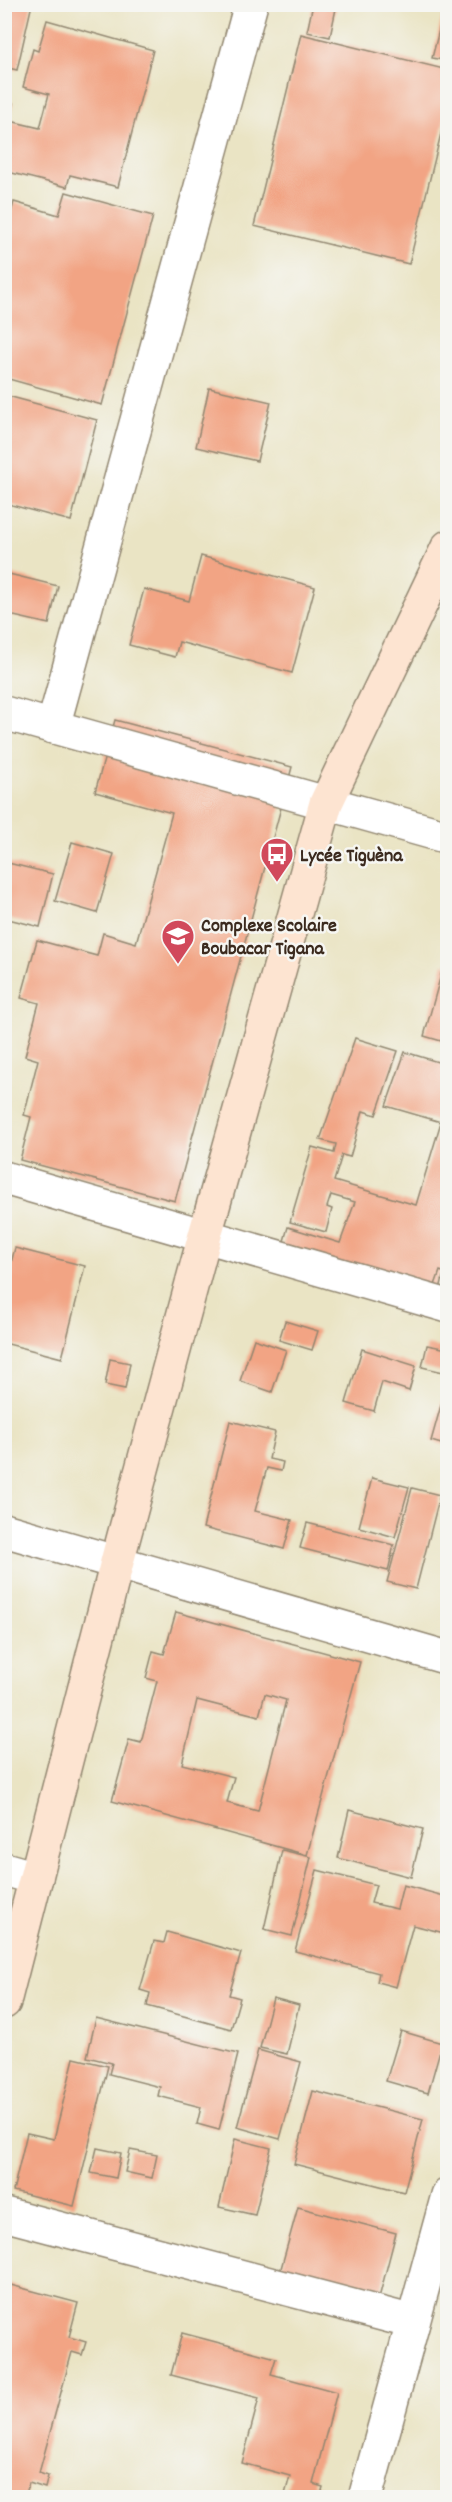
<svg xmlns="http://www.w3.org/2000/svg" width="452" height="2502" font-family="Dekko,sans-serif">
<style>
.building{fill:#f2a484;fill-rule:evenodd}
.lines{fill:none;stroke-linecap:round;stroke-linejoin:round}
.street-casing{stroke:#928771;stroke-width:36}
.secondary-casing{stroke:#928771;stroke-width:36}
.street{stroke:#fff;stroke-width:33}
.secondary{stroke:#fde4d1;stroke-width:33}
.labels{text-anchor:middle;stroke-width:5;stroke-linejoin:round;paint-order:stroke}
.poi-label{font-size:20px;font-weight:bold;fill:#3b2a1e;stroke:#f6f6f2;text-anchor:start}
</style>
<rect width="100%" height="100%" fill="#f6f6f2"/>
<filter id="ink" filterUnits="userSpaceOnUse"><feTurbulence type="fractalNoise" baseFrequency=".0167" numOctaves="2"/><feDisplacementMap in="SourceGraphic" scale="12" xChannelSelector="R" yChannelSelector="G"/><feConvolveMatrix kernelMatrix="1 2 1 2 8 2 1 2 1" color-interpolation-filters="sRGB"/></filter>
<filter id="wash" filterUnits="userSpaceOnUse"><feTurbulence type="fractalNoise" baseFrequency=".008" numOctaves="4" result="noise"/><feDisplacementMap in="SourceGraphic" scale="24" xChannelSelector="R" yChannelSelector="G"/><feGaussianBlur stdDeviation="1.35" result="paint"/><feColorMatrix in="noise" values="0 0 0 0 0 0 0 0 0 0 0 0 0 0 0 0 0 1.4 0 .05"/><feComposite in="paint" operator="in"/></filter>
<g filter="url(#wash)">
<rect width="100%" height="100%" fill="#eae4c4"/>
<g id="blocks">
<g class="building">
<path d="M4,4h28l-15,66 -13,-3z"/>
<path d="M313,4h24l-7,33 -23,-5z"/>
<path d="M444,10l4,1v50l-16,-3z"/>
<path d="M47,20l106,30 -35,137 -48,-12 -3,12 -63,-16v-25l6,-25 30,7 9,-34 -26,-7 10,-38 5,2z"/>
<path d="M301,34l147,36v35l-39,159 -155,-38z"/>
<path d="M4,101l9,2 -8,27h-1z"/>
<path d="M66,192l87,24 -51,189 -97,-27v-159l4,1 5,-18 45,13z"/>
<path d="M209,388l62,14 -14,59 -61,-14z"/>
<path d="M4,395l93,25 -26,101 -67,-18z"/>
<path d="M201,556l114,31 -23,86 -113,-31 -4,15 -46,-12 15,-56 45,12z"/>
<path d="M5,573l53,13 -9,38 -44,-10z"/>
<path d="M115,720l177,47 -117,434 -155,-41 11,-43 -7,-2 14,-55 -13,-4 14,-53 -18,-5 16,-58 60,16 6,-23 33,10 36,-130 -77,-21z"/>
<path d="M72,842l42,12 -17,59 -42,-12z"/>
<path d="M4,862l49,12 -13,53 -36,-9z"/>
<path d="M444,964l4,1v78l-24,-7z"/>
<path d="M355,1038l43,13 -22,64 -13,-4 -13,46 -8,-2 -8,26 82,24 25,-83 -55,-16 19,-54 43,13v209l-8,-3 -7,20 -151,-43 6,-21 52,16 15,-41 -24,-7 -4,12 5,2 -6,23 -36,-10 22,-75 22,6 2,-9 -16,-4z"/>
<path d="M15,1248l70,18 -23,92 -58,-15v-54z"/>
<path d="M443,1277l5,1v18l-9,-2z"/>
<path d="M285,1321l33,10 -6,19 -33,-10z"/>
<path d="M254,1339l32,11 -14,42 -32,-11z"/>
<path d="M427,1345l21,4 -5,23 -21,-5z"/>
<path d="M362,1349l54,17 -7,25 -27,-9 -8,29 -28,-8z"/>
<path d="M110,1359l20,4 -5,26 -20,-4z"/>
<path d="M447,1384h1v62l-17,-5z"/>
<path d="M230,1421l45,11 -6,27 14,3 -2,9 -14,-3 -12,43 37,9 -8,29 -81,-21z"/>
<path d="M372,1478l37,9 -14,50 -36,-10z"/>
<path d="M412,1488l28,7 -24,94 -29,-7z"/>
<path d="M307,1523l87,22 -6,26 -88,-23z"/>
<path d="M176,1612l184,50 -53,193 -195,-54 17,-62 12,3 16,-61 -11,-3 7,-27 11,3zM265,1694l21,6 -28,111 -31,-8 7,-26 -52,-13 15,-64 62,16z"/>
<path d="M349,1810l74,19 -12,48 -73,-19z"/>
<path d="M282,1850l29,7 -19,79 -28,-7z"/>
<path d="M317,1870l59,15 -5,18 26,6 6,-24 45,12v37l-35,-9 -17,62 -19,-5 2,-9 -84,-22z"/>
<path d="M167,1932l74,21 -12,42 11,3 -9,31 -84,-23 3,-13 -10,-3 14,-49 10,2z"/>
<path d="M273,1998l26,7 -12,49 -27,-6z"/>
<path d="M96,2018l142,36 -19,76 -22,-6 4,-17 -43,-11 2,-9 -51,-13 3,-11 -25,-6z"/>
<path d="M401,2031l41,12 -14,50 -42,-12z"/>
<path d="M258,2050l43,12 -21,77 -43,-12z"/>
<path d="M74,2058l34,8 -34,140 -61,-15 14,-58 27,6z"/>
<path d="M313,2091l110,28 -19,73 -110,-28z"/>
<path d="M235,2139l36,9 -16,67 -36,-8z"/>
<path d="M97,2148l24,5 -5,25 -25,-5z"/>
<path d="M130,2150l27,5 -5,23 -27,-6z"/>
<path d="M298,2207l98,26 -17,65 -99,-26z"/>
<path d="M7,2284l71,19 -9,34 17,5 -4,13 -10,-3 -33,121 9,3 -3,12 -16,-5 -4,15h-21v-204z"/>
<path d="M182,2333l94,25 -5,16 66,18 -24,92 10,3 -3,11h-36l6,-22 -48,-13 17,-65 -88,-23z"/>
</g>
</g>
</g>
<g filter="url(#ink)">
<use href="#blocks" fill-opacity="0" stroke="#928771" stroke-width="1.5"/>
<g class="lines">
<g class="street-casing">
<g id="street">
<path d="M4,713l444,124"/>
<path d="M53,727l198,-723"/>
<path d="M4,1178l444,128"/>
<path d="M4,1530l444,128"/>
<path d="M4,1869l32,9"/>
<path d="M4,2214l409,108"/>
<path d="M365,2498l83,-303"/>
</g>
</g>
<g class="secondary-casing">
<path id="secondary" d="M4,2002l113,-440 88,-327 121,-432 122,-256"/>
</g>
<use href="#street" class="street"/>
<use href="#secondary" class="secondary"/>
</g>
</g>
<defs>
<g id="bus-pin" transform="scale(1.725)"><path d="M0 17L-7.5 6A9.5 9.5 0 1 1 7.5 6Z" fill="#d1495b" stroke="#f6f6f2"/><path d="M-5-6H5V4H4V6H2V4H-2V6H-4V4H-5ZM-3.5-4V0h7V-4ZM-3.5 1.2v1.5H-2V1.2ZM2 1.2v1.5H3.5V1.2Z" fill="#fff"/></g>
<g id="school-pin" transform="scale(1.725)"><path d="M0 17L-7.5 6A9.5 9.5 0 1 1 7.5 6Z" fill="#d1495b" stroke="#f6f6f2"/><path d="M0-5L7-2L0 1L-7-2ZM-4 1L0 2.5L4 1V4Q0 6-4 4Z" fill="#fff"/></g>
</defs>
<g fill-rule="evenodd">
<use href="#bus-pin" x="277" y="854"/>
<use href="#school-pin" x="178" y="936"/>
</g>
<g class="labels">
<g class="poi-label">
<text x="300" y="861">Lycée Tiguèna</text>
<text x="201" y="931">Complexe Scolaire<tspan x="201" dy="23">Boubacar Tigana</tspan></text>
</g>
</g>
<rect width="452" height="2502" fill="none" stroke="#f6f6f2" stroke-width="24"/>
</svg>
